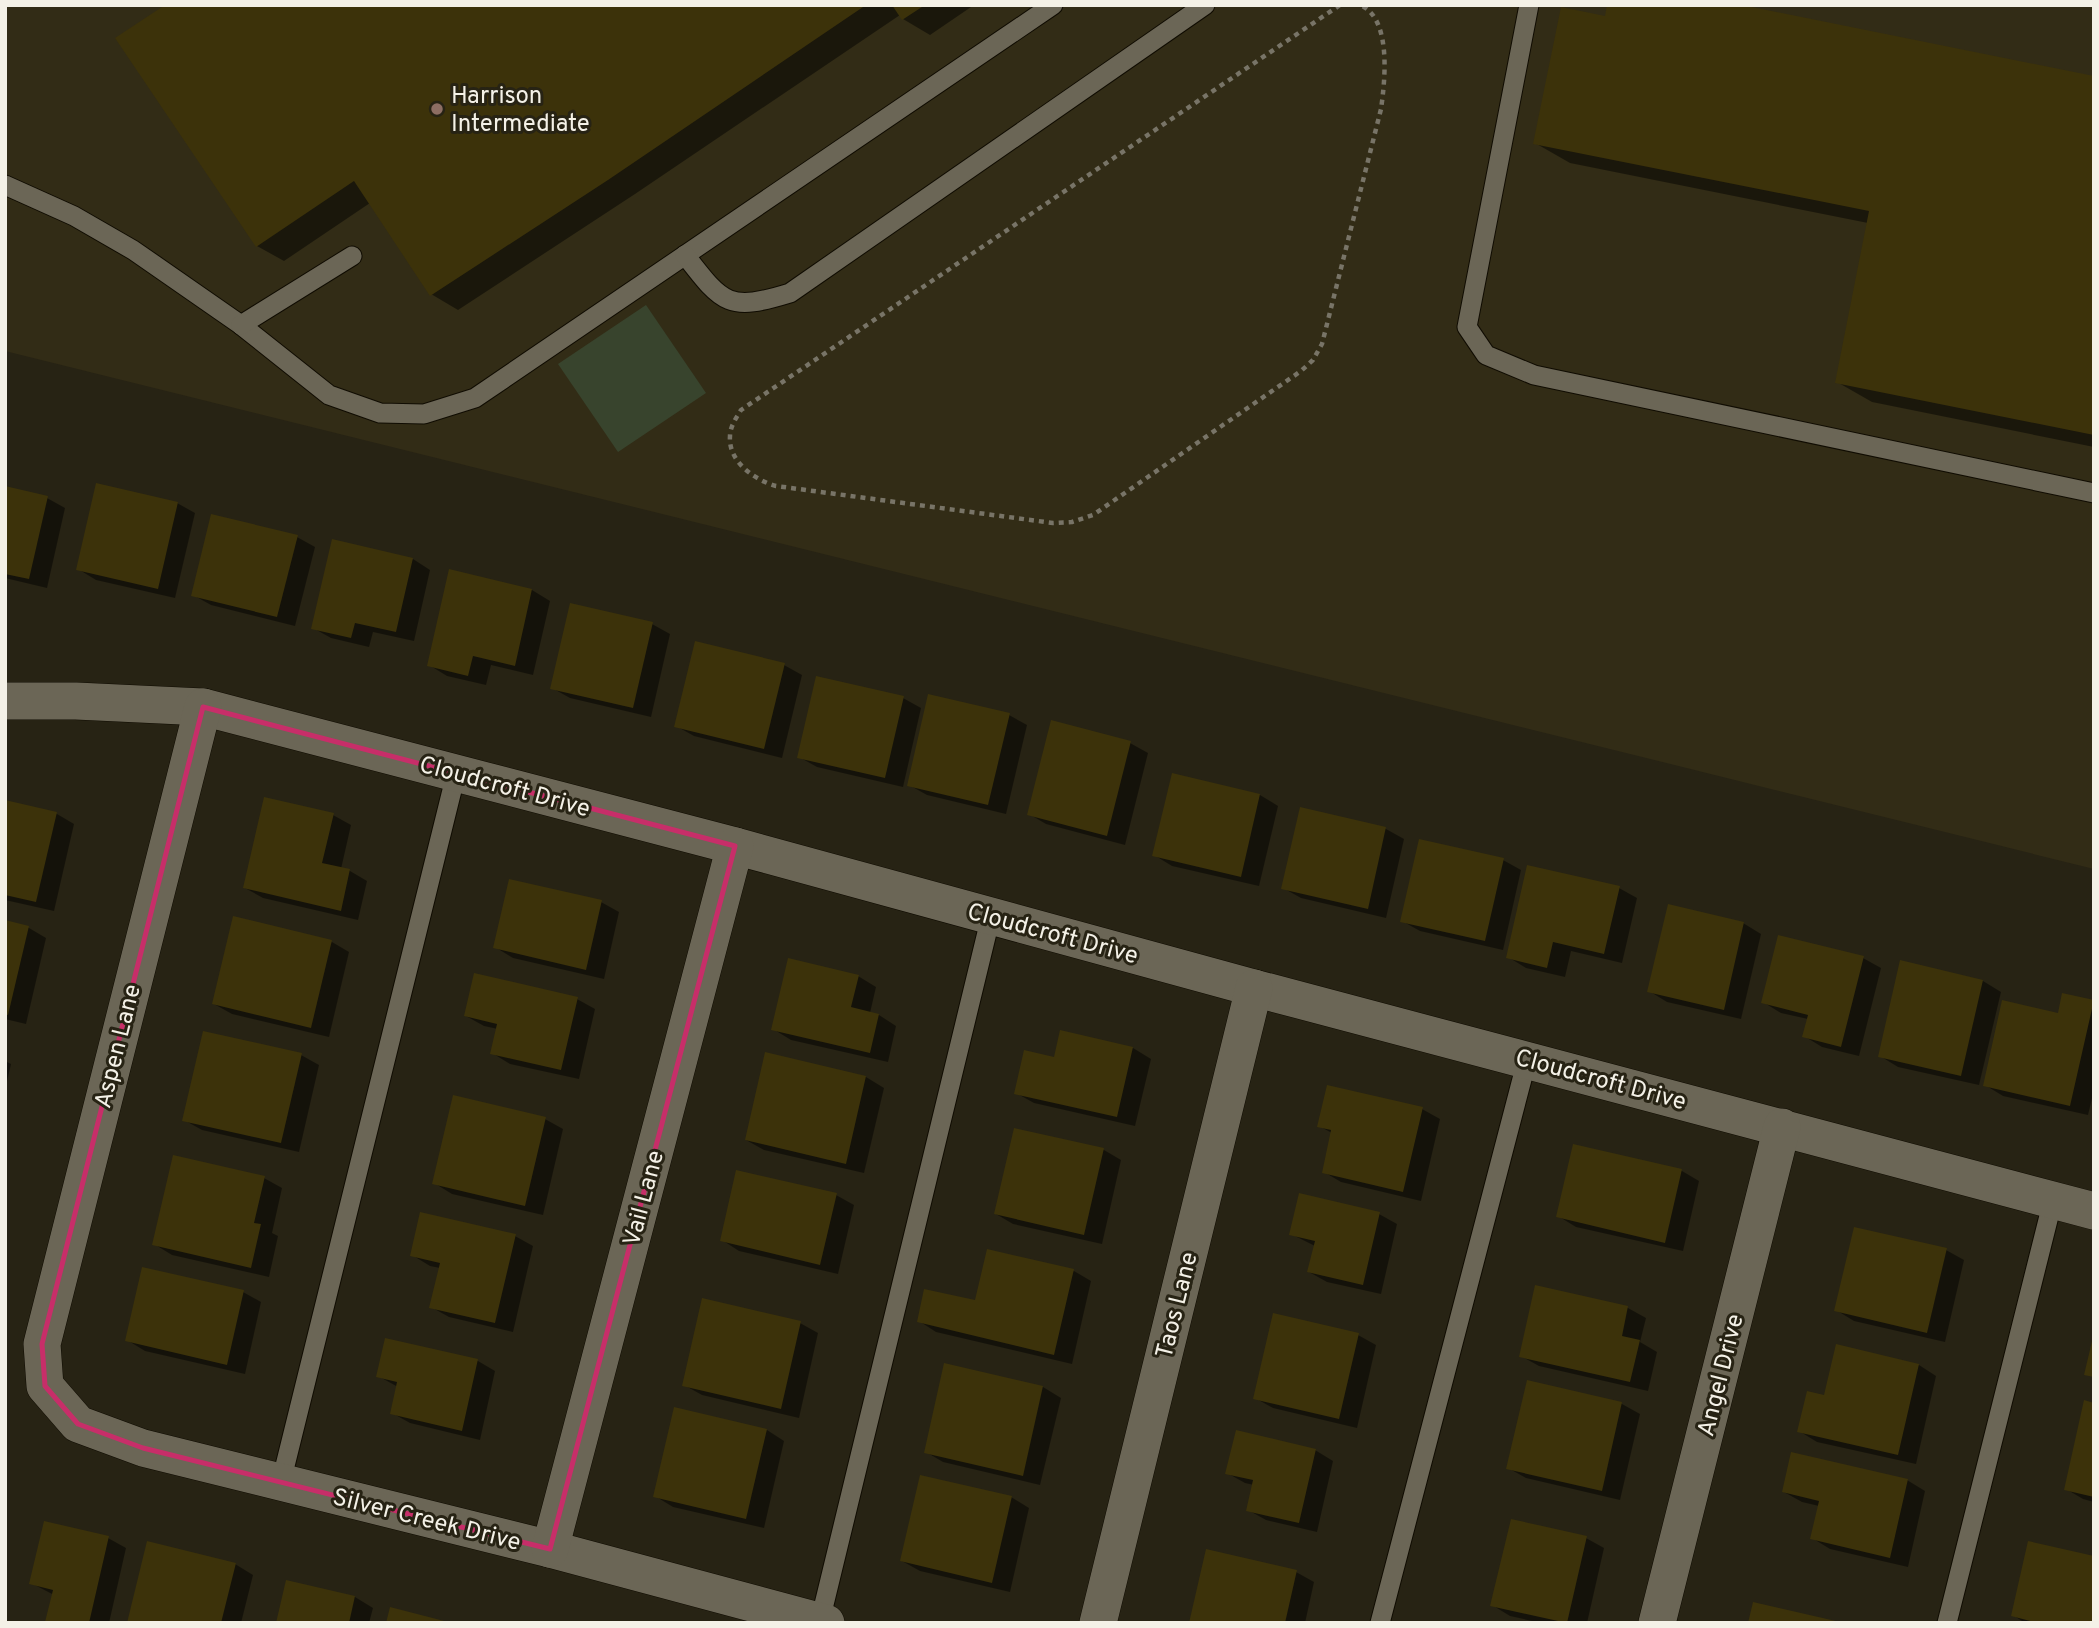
<svg xmlns="http://www.w3.org/2000/svg" width="2099" height="1628" font-family="Overpass,sans-serif">
<style>
.built{fill:#322c16}
.green{fill:#38442d}
.shadow{fill:#0007}
.building{fill:#3c320a}
.lines{fill:none;stroke-linecap:round;stroke-linejoin:round}
.lane-casing{stroke:#100c02;stroke-width:21}
.street-casing{stroke:#100c02;stroke-width:38}
.path{stroke:#787467;stroke-width:4.5;stroke-dasharray:5 5;stroke-linecap:butt}
.lane{stroke:#6b6656;stroke-width:19}
.street{stroke:#6b6656;stroke-width:37}
.marked{fill:none;stroke:#c72e69;stroke-width:5;stroke-linejoin:round}
.education-dot{fill:#8d6e63;stroke:#272314;stroke-width:2.5}
.labels{text-anchor:middle;stroke-width:6;stroke-linejoin:round;paint-order:stroke}
.poi-label{font-size:24px;fill:#f4f1e7;stroke:#272314;text-anchor:start}
.street-label{font-size:24px;fill:#f4f1e7;stroke:#272314}
</style>
<rect width="100%" height="100%" fill="#272314"/>
<path class="built" d="M5,5h2089v864l-2089,-518z"/>
<path class="green" d="M646,305l60,88 -88,59 -60,-88z"/>
<g class="shadow">
<path d="M168,5h806l-44,30 -27,-16 -3,-4 -265,179 -177,116 -27,-16 -61,-91 -86,58 -27,-15z"/>
<path d="M1606,18l488,60v369l-222,-45 -35,-20 31,-159 -298,-60 -35,-20z"/>
<path d="M5,488l42,10 18,10 -18,80 -42,-10z"/>
<path d="M177,503l18,10 -20,85 -79,-18 -18,-11z"/>
<path d="M297,537l18,10 -20,79 -84,-21 -18,-10z"/>
<path d="M413,559l17,11 -16,71 -41,-9 -4,15 -38,-9 -18,-10z"/>
<path d="M451,572l81,18 18,11 -17,74 -42,-10 -5,20 -39,-9 -18,-11z"/>
<path d="M652,624l18,10 -19,83 -81,-19 -18,-10z"/>
<path d="M784,665l18,10 -20,83 -88,-22 -18,-10z"/>
<path d="M903,698l18,10 -18,79 -86,-20 -18,-10z"/>
<path d="M1009,715l18,10 -21,89 -79,-19 -18,-10z"/>
<path d="M1130,743l18,10 -23,92 -79,-21 -17,-10z"/>
<path d="M1173,775l87,20 18,11 -19,80 -87,-20 -18,-11z"/>
<path d="M5,802l52,12 17,10 -20,87 -49,-11z"/>
<path d="M1301,809l85,20 18,10 -18,79 -85,-20 -18,-10z"/>
<path d="M333,815l18,10 -10,44 9,2 17,10 -9,39 -95,-22 -18,-10z"/>
<path d="M1503,860l18,10 -18,80 -83,-19 -18,-10z"/>
<path d="M1619,888l18,10 -15,65 -51,-12 -6,26 -39,-9 -18,-11z"/>
<path d="M601,902l18,10 -15,67 -91,-21 -18,-11z"/>
<path d="M5,922l24,6 17,10 -20,86 -21,-5z"/>
<path d="M1743,923l18,11 -20,85 -74,-17 -18,-11z"/>
<path d="M332,942l17,10 -20,85 -97,-23 -18,-10z"/>
<path d="M1863,958l18,10 -22,88 -37,-9 -18,-11 4,-17 -27,-6 -18,-11z"/>
<path d="M1902,962l81,19 18,11 -22,93 -81,-18 -18,-11z"/>
<path d="M858,976l18,11 -6,26 9,2 17,11 -8,36 -97,-22 -18,-11z"/>
<path d="M2064,995l30,7v88l-6,25 -85,-19 -18,-11 74,-70z"/>
<path d="M577,999l18,10 -16,70 -69,-15 -18,-11 6,-24 -14,-3 -18,-10z"/>
<path d="M1133,1048l18,11 -16,67 -101,-23 -18,-10 39,-34z"/>
<path d="M766,1054l100,23 18,11 -20,85 -100,-23 -18,-10z"/>
<path d="M301,1055l18,10 -20,87 -97,-22 -18,-10z"/>
<path d="M5,1061l6,3 -6,26z"/>
<path d="M1422,1109l18,10 -19,82 -80,-19 -17,-10 8,-39 -13,-7z"/>
<path d="M545,1119l18,10 -20,86 -91,-21 -18,-11z"/>
<path d="M1015,1130l89,20 17,10 -19,84 -89,-20 -17,-10z"/>
<path d="M1575,1146l107,25 17,10 -16,70 -107,-24 -18,-11z"/>
<path d="M264,1178l18,10 -10,45 6,3 -9,41 -97,-22 -18,-11z"/>
<path d="M836,1195l18,10 -16,69 -99,-23 -17,-11z"/>
<path d="M1379,1214l18,10 -16,70 -54,-12 -18,-10 6,-26 -24,-12z"/>
<path d="M515,1236l18,10 -20,86 -64,-15 -18,-10 9,-39 -10,-2 -18,-11z"/>
<path d="M1946,1250l18,10 -19,82 -91,-21 -18,-11z"/>
<path d="M1074,1271l17,10 -19,83 -136,-32 -17,-11z"/>
<path d="M1537,1287l91,21 18,10 -6,24 17,10 -9,39 -109,-25 -18,-10z"/>
<path d="M243,1292l18,10 -16,72 -100,-23 -18,-11z"/>
<path d="M800,1323l18,10 -19,85 -97,-23 -18,-10z"/>
<path d="M1358,1335l18,10 -19,83 -84,-20 -18,-10z"/>
<path d="M386,1340l92,21 17,10 -15,69 -70,-17 -18,-10 6,-26 -20,-11z"/>
<path d="M946,1365l97,22 18,11 -21,87 -97,-23 -17,-10z"/>
<path d="M1919,1365l17,11 -20,88 -99,-22 -18,-11 27,-34z"/>
<path d="M1528,1382l94,22 18,10 -20,86 -94,-22 -18,-10z"/>
<path d="M2094,1404v98l-11,-3 -17,-10z"/>
<path d="M767,1430l17,11 -20,87 -91,-21 -18,-11z"/>
<path d="M1315,1450l18,11 -16,71 -51,-12 -18,-10 6,-25 -9,-2 -18,-10z"/>
<path d="M1907,1480l18,11 -17,76 -78,-18 -18,-11 7,-32 -17,-4 -18,-10z"/>
<path d="M1011,1497l18,11 -19,84 -90,-21 -18,-10z"/>
<path d="M108,1538l18,10 -17,75 -62,-2 7,-26 -23,-12z"/>
<path d="M1586,1538l18,10 -17,75h-46l-31,-7 -18,-11z"/>
<path d="M235,1564l18,11 -12,48h-112z"/>
<path d="M1296,1572l18,10 -9,41h-114z"/>
<path d="M287,1582l68,15 18,11 -4,15h-91z"/>
<path d="M2013,1615l81,8h-69z"/>
</g>
<g class="building">
<path d="M165,5h701l-258,175 -178,116 -76,-115 -98,66 -141,-209z"/>
<path d="M892,5h33l-23,15z"/>
<path d="M1607,5h135l352,71v359l-259,-52 34,-172 -336,-67 28,-137 44,9z"/>
<path d="M96,483l82,19 -20,87 -82,-19z"/>
<path d="M5,486l43,10 -19,83 -24,-5z"/>
<path d="M211,514l87,21 -21,82 -86,-21z"/>
<path d="M332,539l81,19 -17,74 -41,-9 -4,15 -40,-9z"/>
<path d="M449,569l83,20 -17,77 -42,-10 -5,20 -41,-10z"/>
<path d="M570,603l83,19 -20,86 -83,-19z"/>
<path d="M695,641l90,22 -21,86 -90,-22z"/>
<path d="M816,676l88,20 -19,82 -88,-20z"/>
<path d="M928,694l82,19 -22,92 -81,-19z"/>
<path d="M1051,720l80,21 -24,95 -80,-21z"/>
<path d="M1172,773l88,21 -19,83 -89,-21z"/>
<path d="M264,797l70,16 -12,50 28,6 -9,42 -98,-23z"/>
<path d="M5,800l52,12 -21,90 -31,-7z"/>
<path d="M1300,807l86,20 -18,82 -87,-20z"/>
<path d="M1419,839l85,19 -19,83 -85,-19z"/>
<path d="M1527,865l93,21 -16,68 -51,-12 -6,26 -41,-10z"/>
<path d="M509,879l93,21 -16,70 -93,-22z"/>
<path d="M1668,904l76,18 -20,88 -77,-18z"/>
<path d="M233,916l99,24 -21,88 -99,-24z"/>
<path d="M5,920l24,6 -21,89 -3,-1z"/>
<path d="M1778,935l86,21 -23,91 -39,-10 6,-22 -47,-12z"/>
<path d="M788,958l71,17 -8,32 28,7 -9,39 -99,-23z"/>
<path d="M1900,960l83,20 -22,96 -83,-19z"/>
<path d="M474,973l104,24 -17,73 -71,-16 7,-30 -33,-8z"/>
<path d="M2062,993l32,7 -24,106 -87,-20 19,-86 56,13z"/>
<path d="M1060,1030l73,17 -16,70 -103,-23 10,-44 30,7z"/>
<path d="M203,1031l99,22 -21,90 -99,-22z"/>
<path d="M765,1052l101,24 -20,88 -101,-24z"/>
<path d="M1327,1085l96,22 -20,85 -81,-19 9,-43 -14,-3z"/>
<path d="M453,1095l93,22 -21,89 -93,-22z"/>
<path d="M1014,1128l90,20 -20,87 -90,-21z"/>
<path d="M1573,1144l109,25 -17,74 -109,-26z"/>
<path d="M173,1155l92,21 -11,47 7,1 -10,44 -99,-23z"/>
<path d="M736,1170l101,23 -17,72 -100,-24z"/>
<path d="M1299,1193l81,19 -17,73 -56,-13 8,-31 -26,-6z"/>
<path d="M420,1212l96,22 -21,89 -66,-15 11,-45 -30,-7z"/>
<path d="M1854,1227l93,21 -20,85 -93,-22z"/>
<path d="M987,1249l87,20 -20,86 -137,-33 7,-33 51,11z"/>
<path d="M142,1267l102,23 -17,75 -102,-24z"/>
<path d="M1535,1285l93,21 -6,30 18,4 -10,42 -111,-25z"/>
<path d="M702,1298l99,23 -20,88 -99,-23z"/>
<path d="M1273,1313l86,20 -20,86 -86,-20z"/>
<path d="M2093,1337l1,1v39l-10,-2z"/>
<path d="M385,1338l93,21 -16,72 -72,-17 7,-32 -21,-5z"/>
<path d="M1836,1344l83,20 -21,91 -101,-23 10,-41 17,4z"/>
<path d="M944,1363l99,23 -20,90 -99,-23z"/>
<path d="M1527,1380l95,22 -20,89 -96,-22z"/>
<path d="M2084,1400l10,3v94l-30,-7z"/>
<path d="M674,1407l93,22 -21,90 -93,-22z"/>
<path d="M1236,1430l80,19 -17,74 -53,-12 7,-31 -28,-6z"/>
<path d="M1791,1452l117,27 -18,79 -80,-19 9,-38 -37,-9z"/>
<path d="M920,1475l92,21 -20,87 -92,-22z"/>
<path d="M1511,1519l76,17 -20,87 -77,-17z"/>
<path d="M44,1521l65,15 -20,87 -44,-1 8,-32 -24,-6z"/>
<path d="M147,1541l89,22 -15,60h-94z"/>
<path d="M2028,1541l66,15v67h-56l-27,-7z"/>
<path d="M1206,1549l91,21 -12,53h-96z"/>
<path d="M286,1580l69,16 -6,27h-73z"/>
<path d="M1753,1602l87,20v1h-92z"/>
<path d="M390,1607l58,15v1h-62z"/>
</g>
<g class="lines">
<g class="lane-casing">
<g id="lane">
<path d="M1529,5l-62,322 19,28 48,20 560,118"/>
<path d="M5,185l69,31 59,34 108,75 88,70 51,18 44,1 51,-16 578,-393"/>
<path d="M685,255c38,49 43,57 105,38l415,-288"/>
<path d="M241,325l111,-69"/>
<path d="M281,1482l175,-708"/>
<path d="M820,1621l171,-705"/>
<path d="M1380,1623l147,-563"/>
<path d="M1947,1623l106,-423"/>
</g>
</g>
<g class="street-casing">
<g id="street">
<path d="M5,701h71l127,6 532,139 519,142 840,223"/>
<path d="M203,707l-161,637 3,42 33,38 65,24 407,101 276,74"/>
<path d="M550,1549l185,-703"/>
<path d="M1098,1623l156,-635"/>
<path d="M1657,1623l125,-496"/>
</g>
</g>
<path class="path" d="M1340,5l-599,405c-5,8 -11,17 -11,26 -2,26 25,44 46,50l277,37 19,-1 21,-7 208,-144 12,-11 9,-16 59,-235c4,-28 11,-91 -21,-104"/>
<use href="#lane" class="lane"/>
<use href="#street" class="street"/>
</g>
<path class="marked" d="M203,707l532,139 -185,703 -407,-101 -65,-24 -33,-38 -3,-42z"/>
<circle class="education-dot" cx="437" cy="109" r="7"/>
<g class="labels">
<g class="poi-label">
<text x="451" y="103">Harrison<tspan x="451" dy="28">Intermediate</tspan></text>
</g>
<g class="street-label">
<text transform="translate(505 786) rotate(15)" y="8">Cloudcroft Drive</text>
<text transform="translate(1053 933) rotate(15)" y="8">Cloudcroft Drive</text>
<text transform="translate(117 1046) rotate(-76)" y="8">Aspen Lane</text>
<text transform="translate(1601 1079) rotate(15)" y="8">Cloudcroft Drive</text>
<text transform="translate(643 1198) rotate(-75)" y="8">Vail Lane</text>
<text transform="translate(1176 1305) rotate(-76)" y="8">Taos Lane</text>
<text transform="translate(1720 1375) rotate(-76)" y="8">Angel Drive</text>
<text transform="translate(427 1519) rotate(14)" y="8">Silver Creek Drive</text>
</g>
</g>
<rect width="2099" height="1628" fill="none" stroke="#f4f1e7" stroke-width="14"/>
</svg>
